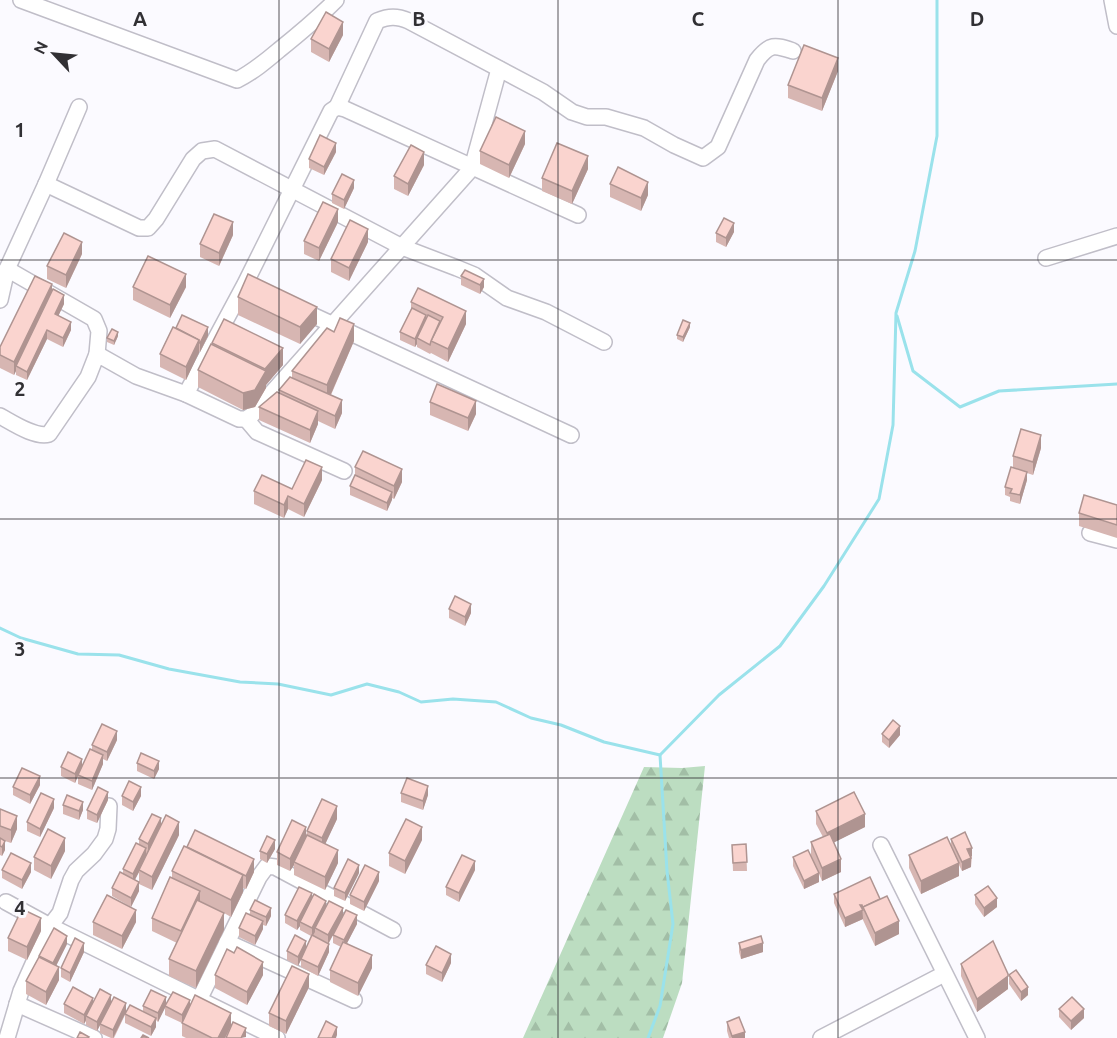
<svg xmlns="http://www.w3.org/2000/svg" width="1117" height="1038" font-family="Ubuntu,sans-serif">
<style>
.forest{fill:url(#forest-firs)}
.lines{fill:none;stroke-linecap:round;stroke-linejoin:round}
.stream{stroke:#9ae2eb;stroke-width:3}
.minor-casing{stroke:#c0bec8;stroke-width:18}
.minor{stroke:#fff;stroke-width:15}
.wall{fill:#d7b6b2;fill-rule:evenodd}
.shaded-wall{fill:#af9491}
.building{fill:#fad4cf;stroke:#af9491;stroke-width:1.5}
.grid{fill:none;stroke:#313034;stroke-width:1.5;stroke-opacity:0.55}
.grid-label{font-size:20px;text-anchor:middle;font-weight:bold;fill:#313034;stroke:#fbfaff;stroke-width:6;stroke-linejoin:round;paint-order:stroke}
</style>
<defs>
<pattern id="forest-firs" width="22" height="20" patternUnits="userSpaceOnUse" patternTransform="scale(1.5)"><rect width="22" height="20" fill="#bcddc1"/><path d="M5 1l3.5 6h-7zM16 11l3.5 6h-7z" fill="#a2bea6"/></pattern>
</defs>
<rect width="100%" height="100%" fill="#fbfaff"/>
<path class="forest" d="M705,766l-23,217 -19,55h-140l121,-271 38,1z"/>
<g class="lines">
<g class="stream">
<path d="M897,316l16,55 47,36 39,-16 118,-7"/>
<path d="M0,628l21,10 57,16 41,1 50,14 71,13 38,2 53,11 36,-11 32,8 22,10 32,-3 43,3 35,16 30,7 43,17 56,13"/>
<path d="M648,1038l12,-32 13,-82 -6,-53 -7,-116 59,-60 61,-49 44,-60 55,-87 14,-74 3,-112 19,-62 22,-115v-136"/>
</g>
<g class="minor-casing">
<g id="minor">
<path d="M21,0l216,80c16,-8 29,-19 42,-30 20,-16 39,-32 57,-50"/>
<path d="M1112,0l5,26"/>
<path d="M337,107l40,-86c12,-5 20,-5 32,0l134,71 29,20 15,5h19l38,11 30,17 29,13 15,-11 39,-87c13,-17 18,-15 36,-9"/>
<path d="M46,184l93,44h9l8,-9 37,-60 9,-8 13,-2 187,98 55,21 17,7 33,23 39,14 58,30"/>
<path d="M1046,258l71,-22"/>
<path d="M7,269l39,-85 33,-77"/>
<path d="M0,300l7,-31 87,50 5,12 -2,23"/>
<path d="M299,309l272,126"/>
<path d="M186,394l59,-110 86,-173 6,-4 8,2 233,106"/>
<path d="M0,416c13,7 35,22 49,18l39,-57 9,-23 39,22 50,18 53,25h7l6,-4 220,-247 27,-99"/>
<path d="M246,419l11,13 87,39"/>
<path d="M1090,533l27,7"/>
<path d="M881,845l96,193"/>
<path d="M6,902l44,24 227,112"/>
<path d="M227,942l127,58"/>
<path d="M199,1000l60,-123 8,-11 8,1 118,63"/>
<path d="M17,1004l77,34"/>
<path d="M7,1038l14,-47 29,-65 10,-13 11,-33 5,-9 18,-17 11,-15 3,-10 1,-23"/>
<path d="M821,1038l123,-64"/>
</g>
</g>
<use href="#minor" class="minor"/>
</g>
<g class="wall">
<path d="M343,35l-14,27 -18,-10v-13z"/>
<path d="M838,71l-16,40 -34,-13v-13z"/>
<path d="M525,144l-16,34 -29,-14v-13z"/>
<path d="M336,152l-12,23 -15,-7v-9z"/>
<path d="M424,165l-16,31 -14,-7v-13z"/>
<path d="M588,169l-16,35 -30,-13v-13z"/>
<path d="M610,184l38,11 -7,16 -31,-14z"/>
<path d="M354,188l-10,21 -12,-6v-9z"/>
<path d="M338,222l-19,39 -15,-7v-13z"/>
<path d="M734,232l-8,15 -10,-5v-9z"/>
<path d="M233,235l-14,31 -19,-9v-13z"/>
<path d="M368,242l-19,39 -18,-9v-13z"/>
<path d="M82,254l-16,34 -19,-9v-13z"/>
<path d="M461,276l23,11 -4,7 -19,-9z"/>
<path d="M133,287h53l-16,31 -37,-18z"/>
<path d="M52,291l12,13 -6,12 13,14 -8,17 -16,-8 -20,41 -11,-5v-4l-2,4 -14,-7v-21z"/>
<path d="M238,297l79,27 -17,20 -62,-29z"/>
<path d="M411,302l55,22 -18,38 -17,-9 -1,1 -13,-7v-3l-2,3 -15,-7v-8l11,-23z"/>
<path d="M173,327l35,9 -8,16 -1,-1 -13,29 -26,-13v-13z"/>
<path d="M690,327l-7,15 -6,-3v-4z"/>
<path d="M118,336l-4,9 -7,-3v-4z"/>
<path d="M354,341l-23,54 11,18 -7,16 -17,-8v3l-8,19 -51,-23v-13l20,-14v-3l13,-12v-7z"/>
<path d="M212,343l71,22 -17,20v3l-11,19 -12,3 -45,-23v-17z"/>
<path d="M430,402l46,12 -8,17 -38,-16z"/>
<path d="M1041,448l-8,27 -6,-2v7l-7,24 -10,-3v-4l-5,-2v-8l8,-19v-12z"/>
<path d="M355,467l47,15 -8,17 -2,-1 -5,13 -37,-16v-9l5,-11z"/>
<path d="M322,480l-18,37 -16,-8 -4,9 -30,-14v-13l38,-2z"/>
<path d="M1117,505v33l-38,-12v-13z"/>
<path d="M449,609l22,4 -6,13 -16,-8z"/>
<path d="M882,734l18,1 -11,13 -7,-6z"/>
<path d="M117,740l-10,21 -4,-2v5l-11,26 -14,-6v-8l-3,7 -14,-7v-9l21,-2 10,-14v-6z"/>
<path d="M137,763l22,6 -5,10 -17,-8z"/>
<path d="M40,785l-10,19 -17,-9v-8z"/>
<path d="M401,793l27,2 -5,15 -22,-8z"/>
<path d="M122,796h19l-8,15 -11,-6z"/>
<path d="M108,800l-11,23 -10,-4v-9z"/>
<path d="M63,805l20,5 -4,10 -16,-6z"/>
<path d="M54,808l-14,29 -13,-6v-9z"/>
<path d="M0,809l17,20 -6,14 -6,-2v9l-3,6 -2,-1z"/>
<path d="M816,811l49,16 -31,15 7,30 -19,9 -3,-7v8l-15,7 -11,-23v-9l18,-2v-13l12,-5 -7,-13z"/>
<path d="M337,819l-12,25 13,19 -13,27 -31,-15v-10l-4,6 -13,-6v-13l29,-16 1,-5z"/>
<path d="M161,824l18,11 -27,55 -13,-6v7l-8,16 -19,-11v-8l11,-15v-4l16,-25v-5zM139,872v10l-4,-2z"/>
<path d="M951,839l21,17 -1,11 -9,4 -3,-6v11l-38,18 -12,-26v-13l42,-9z"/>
<path d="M422,840l-17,34 -16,-8v-13z"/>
<path d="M746,844l1,27h-14l-1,-26z"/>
<path d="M275,849l-8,14 -7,-4v-8z"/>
<path d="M65,851l-14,28 -17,-9v-13z"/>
<path d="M2,870l29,2 -9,17 -20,-11z"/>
<path d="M475,870l-16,32 -13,-7v-8z"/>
<path d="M172,871l82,1 -8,17 -3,-1v4l-12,25 -7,-4v17l-28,58 -27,-12v-17l8,-16 -25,-12v-13l20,-40z"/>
<path d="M359,873l-14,28 -11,-5v-8z"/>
<path d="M379,881l-15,30 -14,-7v-9z"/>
<path d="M834,894l46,5 19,35 -24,12 -12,-26v-4v3l-18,8 -11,-24z"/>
<path d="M975,895l22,12 -13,10 -9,-13z"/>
<path d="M312,899l14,7 31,18 -10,19 25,25 -14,28 -28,-14v-12l11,-23 -8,-4v-8l-4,8v9l-11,24 -17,-9v-8l-3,7 -11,-6v-9l19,-3 5,-12 -11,-6v-4l-3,4 -12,-7v-8z"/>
<path d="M250,910l21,6 -5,10 -3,-1v4l-8,16 -16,-8v-9l11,-13z"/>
<path d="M93,922h43l-14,27 -29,-14z"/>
<path d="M41,931l-14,29 -19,-9v-13z"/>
<path d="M739,943l24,9 -22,7 -2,-7z"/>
<path d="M67,944l-11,22 3,14 -13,25 -20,-11v-13z"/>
<path d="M84,952l-14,30 -9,-5v-9z"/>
<path d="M234,953l29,22 -16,30 -32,-17v-13z"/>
<path d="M451,963l-9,19 -16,-8v-9z"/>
<path d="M961,964l47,23v2l-31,23 -16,-36z"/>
<path d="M1009,975l19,20 -7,6 -12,-17z"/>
<path d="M309,987l-23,47 -17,-8v-13z"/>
<path d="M93,1002l18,1 15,8 17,1v-6l23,-1 24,2 41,19 -6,12h-39l-4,-2v-13l-17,-8v-8l-7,15 -2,-2v7l-5,9 -26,-13v-8l-11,23h-3l-11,-5v-8l-3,6 -11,-6v-4l-2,3 -20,-11v-9z"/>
<path d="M1059,1009l25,9 -13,12 -12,-13z"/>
<path d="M727,1022l18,16h-16l-2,-7z"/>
</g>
<g class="shaded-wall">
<path d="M343,22v13l-14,27v-13z"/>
<path d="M838,58v13l-16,40v-13z"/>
<path d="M525,131v13l-16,34v-13z"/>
<path d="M336,143v9l-12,23v-8z"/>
<path d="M424,152v13l-16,31v-12z"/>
<path d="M588,156v13l-16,35v-13z"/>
<path d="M354,180v8l-10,21v-9z"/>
<path d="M648,182v13l-7,16v-13z"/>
<path d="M338,209v13l-19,39v-13z"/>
<path d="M233,222v13l-14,31v-13z"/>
<path d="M734,223v9l-8,15v-9z"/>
<path d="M368,229v13l-19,39v-13z"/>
<path d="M82,242v12l-16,34v-13z"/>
<path d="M186,274v13l-16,31v-13z"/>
<path d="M484,279v8l-4,7v-9z"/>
<path d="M52,284v13l-36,69v5l-2,4v-13z"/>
<path d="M64,295v9l-9,19v-9z"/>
<path d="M317,307v17l-17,20v-17z"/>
<path d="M466,311v13l-18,38v-13z"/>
<path d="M426,315v9l-9,14v6l-2,3v-8z"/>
<path d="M71,322v8l-8,17v-9z"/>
<path d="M690,323v4l-7,15v-5z"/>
<path d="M354,324v17l-27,62v-18z"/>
<path d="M208,327v9l-8,16v-9z"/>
<path d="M47,330v9l-20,41v-8z"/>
<path d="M118,332v4l-4,9v-4z"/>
<path d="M199,340v13l-13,27v-13z"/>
<path d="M283,348v17l-17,20v3l-11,19 -12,3v-17l22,-21v-3z"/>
<path d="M342,400v13l-7,16v-13z"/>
<path d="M476,401v13l-8,17v-13z"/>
<path d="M318,411v13l-8,19v-13z"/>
<path d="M1041,435v13l-8,27v-13z"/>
<path d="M322,467v13l-18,37v-13z"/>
<path d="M402,469v13l-8,17v-13z"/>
<path d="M1027,472v8l-7,24v-9z"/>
<path d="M392,492v8l-5,11v-8z"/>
<path d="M288,496v13l-4,9v-13z"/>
<path d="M471,604v9l-6,13v-9z"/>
<path d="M900,726v9l-11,13v-8z"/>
<path d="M117,731v9l-10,21v-9z"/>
<path d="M103,755v9l-11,26v-9z"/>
<path d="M82,759v8l-7,16v-9z"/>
<path d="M159,761v8l-5,10v-8z"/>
<path d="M40,776v9l-10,19v-9z"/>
<path d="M428,786v9l-5,15v-9z"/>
<path d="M141,787v9l-8,15v-9z"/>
<path d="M108,792v8l-11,23v-8z"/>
<path d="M54,799v9l-14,29v-8z"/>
<path d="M83,802v8l-4,10v-9z"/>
<path d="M337,806v13l-15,32v-13z"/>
<path d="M865,814v13l-38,19v-13z"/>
<path d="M17,816v13l-6,14v-13z"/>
<path d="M161,818v9l-13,26v-9z"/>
<path d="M179,822v13l-27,55v-13z"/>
<path d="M306,827v13l-12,22v3l-4,6v-12z"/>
<path d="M422,827v13l-17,34v-13z"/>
<path d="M65,838v13l-14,28v-13z"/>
<path d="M275,840v9l-8,14v-9z"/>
<path d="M5,841v9l-3,6v-9z"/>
<path d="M146,848v8l-7,14v2l-6,11v-9z"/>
<path d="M972,848v8l-5,2v-9z"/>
<path d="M338,850v13l-13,27v-13z"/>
<path d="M971,858v9l-9,4v-9z"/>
<path d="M254,859v13l-8,17v-13z"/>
<path d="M841,859v13l-19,9v-13z"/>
<path d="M475,861v9l-16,32v-9z"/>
<path d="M31,863v9l-9,17v-9z"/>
<path d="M959,863v13l-38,18v-13z"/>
<path d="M359,865v8l-14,28v-8z"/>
<path d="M379,872v9l-15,30v-9z"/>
<path d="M819,873v9l-15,7v-8z"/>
<path d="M243,875v17l-12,25v-17z"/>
<path d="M139,882v9l-8,16v-9z"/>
<path d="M200,891v13l-19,40v-13z"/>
<path d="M312,893v9l-12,20v4l-3,4v-9z"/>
<path d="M997,898v9l-13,10v-9z"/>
<path d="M326,901v9l-11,18v4l-3,5v-9z"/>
<path d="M862,905l1,14 -18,8v-9z"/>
<path d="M271,908v8l-5,10v-9z"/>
<path d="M343,908v9l-15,27v-9z"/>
<path d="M136,910v12l-14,27v-13z"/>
<path d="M224,913v17l-28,58v-17z"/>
<path d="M357,915v9l-13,25v-9z"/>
<path d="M41,918v13l-14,29v-13z"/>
<path d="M263,921v8l-8,16v-9z"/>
<path d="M899,921v13l-24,12v-13z"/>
<path d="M67,936v8l-14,28v-9z"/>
<path d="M306,941v9l-8,16v-9z"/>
<path d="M84,943v9l-14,30v-9z"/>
<path d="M763,943v9l-22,7v-9z"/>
<path d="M329,944v8l-11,24v-9z"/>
<path d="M451,954v9l-9,19v-9z"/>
<path d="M372,955v13l-14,28v-13z"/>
<path d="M263,962v13l-16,30v-13z"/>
<path d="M59,967v13l-13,25v-13z"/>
<path d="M309,974v13l-23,47v-13z"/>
<path d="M1008,974v15l-31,23v-13z"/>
<path d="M1028,987v8l-7,6v-9z"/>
<path d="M111,995v9l-14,27v-9z"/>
<path d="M166,997v9l-8,16v-9z"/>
<path d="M93,998v8l-7,10v4l-2,4v-9z"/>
<path d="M190,1000v9l-8,15v-9z"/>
<path d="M126,1003v9l-13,26v-8z"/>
<path d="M1084,1009v9l-13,12v-9z"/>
<path d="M231,1013v13l-6,12h-7z"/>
<path d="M156,1018v9l-5,9v-9z"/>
<path d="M337,1027v8l-1,3h-4z"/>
<path d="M246,1028v9l-5,1z"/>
<path d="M745,1032v6h-13v-2z"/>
</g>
<g class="building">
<path d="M326,12l17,10 -14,27 -18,-10z"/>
<path d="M804,45l34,13 -16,40 -34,-13z"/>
<path d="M496,117l29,14 -16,34 -29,-14z"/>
<path d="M320,135l16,8 -12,24 -15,-8z"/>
<path d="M557,143l31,13 -16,35 -30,-13z"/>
<path d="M411,145l13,7 -16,32 -14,-8z"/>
<path d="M618,167l30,15 -7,16 -31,-14z"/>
<path d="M342,174l12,6 -10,20 -12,-6z"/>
<path d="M323,202l15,7 -19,39 -15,-7z"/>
<path d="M214,214l19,8 -14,31 -19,-9z"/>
<path d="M724,218l10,5 -8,15 -10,-5z"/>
<path d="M350,220l18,9 -19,39 -18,-9z"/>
<path d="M64,233l18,9 -16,33 -19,-9z"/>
<path d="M148,256l38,18 -16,31 -37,-18z"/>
<path d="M465,270l19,9 -4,6 -19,-9z"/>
<path d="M248,274l69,33 -17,20 -62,-30z"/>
<path d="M35,276l17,8 -38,78 -14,-7v-8z"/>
<path d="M418,288l48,23 -18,38 -17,-8 12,-24 -32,-15z"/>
<path d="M53,289l11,6 -9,19 16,8 -8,16 -16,-8 -20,42 -11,-6z"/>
<path d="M412,308l14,7 -11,24 -15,-7z"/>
<path d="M182,315l26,12 -8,16h-1v-3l-23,-12z"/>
<path d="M428,315l12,6 -9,20 -1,4 -13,-7z"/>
<path d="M340,318l14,6 -27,61 -35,-14 35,-43 7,4z"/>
<path d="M224,319l59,29 -18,21 -53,-26z"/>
<path d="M683,320l7,3 -7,14 -6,-2z"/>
<path d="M173,327l26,13 -13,27 -26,-13z"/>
<path d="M112,329l6,3 -4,9 -7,-3z"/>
<path d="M211,344l55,27 -11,19 -12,3 -45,-23z"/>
<path d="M290,377l52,23 -7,16 -56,-26z"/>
<path d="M437,384l39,17 -8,17 -38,-16z"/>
<path d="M277,392l41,19 -8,19 -51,-23z"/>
<path d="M1021,429l20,6 -8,27 -20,-6z"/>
<path d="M363,451l39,18 -8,17 -39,-19z"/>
<path d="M306,460l16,7 -18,37 -16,-8 -4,9 -30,-14 8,-16 30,14z"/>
<path d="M1011,467l16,5 -7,23 -10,-2 2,-4 -7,-2z"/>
<path d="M355,475l37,17 -5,11 -37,-17z"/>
<path d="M1084,495l33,10v20l-38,-12z"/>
<path d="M455,596l16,8 -6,13 -16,-8z"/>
<path d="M893,720l7,6 -11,14 -7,-6z"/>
<path d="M102,724l15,7 -10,21 -15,-7z"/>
<path d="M90,749l13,6 -11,26 -14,-6z"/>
<path d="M68,752l14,7 -7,15 -14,-7z"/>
<path d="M141,753l18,8 -5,10 -17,-8z"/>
<path d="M22,768l18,8 -10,19 -17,-8z"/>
<path d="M407,778l21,8 -5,15 -22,-8z"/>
<path d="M129,781l12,6 -8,15 -11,-6z"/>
<path d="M98,787l10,5 -11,23 -10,-5z"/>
<path d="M854,792l11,22 -38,19 -11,-22z"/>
<path d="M41,793l13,6 -14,30 -13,-7z"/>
<path d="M67,795l16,7 -4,9 -16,-6z"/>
<path d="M322,799l15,7 -15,32 -15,-7z"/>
<path d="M0,809l17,7 -6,14 -11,-4z"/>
<path d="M152,814l9,4 -13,26 -9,-5z"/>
<path d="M166,815l13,7 -27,55 -13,-7z"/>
<path d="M406,819l16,8 -17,34 -16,-8z"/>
<path d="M292,820l14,7 -16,32 -13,-7z"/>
<path d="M48,829l17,9 -14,28 -17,-9z"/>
<path d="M195,830l59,29 -8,17 -59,-29z"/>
<path d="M965,832l7,16 -5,1 4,9 -9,4 -11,-23z"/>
<path d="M830,834l11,25 -19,9 -11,-26z"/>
<path d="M307,835l31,15 -13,27 -31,-15z"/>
<path d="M267,836l8,4 -8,14 -7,-3z"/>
<path d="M947,837l12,26 -38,18 -12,-26z"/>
<path d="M0,838l5,3 -3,6 -2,-1z"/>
<path d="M136,843l10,5 -13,26 -10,-5z"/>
<path d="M746,844l1,18 -14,1 -1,-18z"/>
<path d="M184,846l59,29 -12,25 -59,-29z"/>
<path d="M808,850l11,23 -15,8 -11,-24z"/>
<path d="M11,853l20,10 -9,17 -20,-10z"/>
<path d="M462,855l13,6 -16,32 -13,-6z"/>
<path d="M348,859l11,6 -14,28 -11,-5z"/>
<path d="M365,865l14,7 -15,30 -14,-7z"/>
<path d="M120,872l19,10 -8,16 -19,-10z"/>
<path d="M170,877l30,14 -19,40 -29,-13z"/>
<path d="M870,877l10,22 -17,8v2l-1,-4h-2l3,5 -18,8 -11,-24z"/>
<path d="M988,886l9,12 -13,10 -9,-13z"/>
<path d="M299,887l13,6 -15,28 -12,-6z"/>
<path d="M314,894l12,7 -14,27 -12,-6z"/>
<path d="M107,895l29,15 -14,26 -29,-14z"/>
<path d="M887,896l12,25 -24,12 -12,-26z"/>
<path d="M197,900l27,13 -28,58 -27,-12z"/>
<path d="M255,900l16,8 -5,9 -16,-7z"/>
<path d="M329,901l14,7 -15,27 -13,-7z"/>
<path d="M22,909l19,9 -14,29 -19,-9z"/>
<path d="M346,910l11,5 -13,25 -11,-5z"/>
<path d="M246,913l17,8 -8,15 -16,-8z"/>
<path d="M54,928l13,8 -14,27 -14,-7z"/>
<path d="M295,935l11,6 -8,16 -11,-6z"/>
<path d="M312,935l17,9 -11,23 -17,-8z"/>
<path d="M761,936l2,7 -22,7 -2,-7z"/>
<path d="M75,938l9,5 -14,30 -9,-5z"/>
<path d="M993,941l15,33v2l-31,23 -16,-35z"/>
<path d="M343,942l29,13 -14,28 -28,-13z"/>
<path d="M436,946l15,8 -9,19 -16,-8z"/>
<path d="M237,947l26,15 -16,30 -32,-17 12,-26 7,4z"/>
<path d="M39,957l20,10 -13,25 -20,-11z"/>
<path d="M292,966l17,8 -23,47 -17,-8z"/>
<path d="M1016,970l12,17 -7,5 -12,-17z"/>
<path d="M73,987l20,11 -9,17 -20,-11z"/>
<path d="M100,989l11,6 -14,27 -11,-6z"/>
<path d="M151,990l15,7 -8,16 -15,-7z"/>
<path d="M173,992l17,8 -8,15 -17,-9z"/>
<path d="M195,995l36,18 -13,25h-6l-30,-15z"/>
<path d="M114,997l12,6 -13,27 -13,-6z"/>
<path d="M1072,997l12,12 -13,12 -12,-12z"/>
<path d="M130,1005l26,13 -5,9 -26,-13z"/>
<path d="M739,1017l6,15 -13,4 -5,-14z"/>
<path d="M326,1021l11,6 -5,11h-14z"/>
<path d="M233,1022l13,6 -5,10h-15z"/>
<path d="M80,1032l9,5 -1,1h-11z"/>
<path d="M143,1035l6,3h-8z"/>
</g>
<path class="grid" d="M279,0v1038M558,0v1038M838,0v1038M0,260h1117M0,519h1117M0,778h1117"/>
<g class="grid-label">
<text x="140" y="26">A</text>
<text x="419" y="26">B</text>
<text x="698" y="26">C</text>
<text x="977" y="26">D</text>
<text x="20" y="137">1</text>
<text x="20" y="396">2</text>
<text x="20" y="656">3</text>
<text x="20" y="915">4</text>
</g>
<g transform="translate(54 54) rotate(296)" stroke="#fbfaff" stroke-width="4.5" paint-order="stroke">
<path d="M0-4.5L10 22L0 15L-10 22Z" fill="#313034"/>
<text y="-9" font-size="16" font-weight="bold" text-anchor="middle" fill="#313034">N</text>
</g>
</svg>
